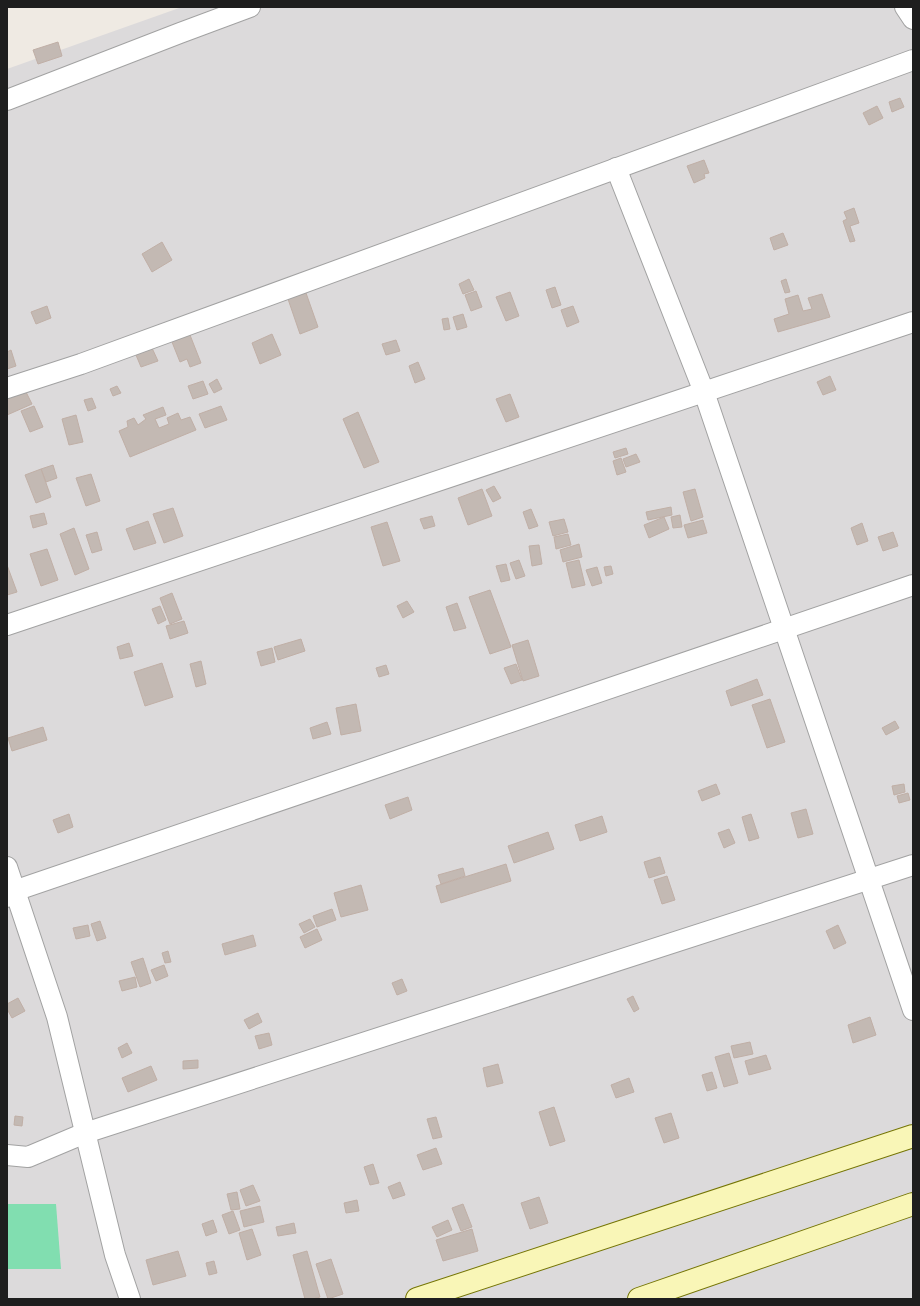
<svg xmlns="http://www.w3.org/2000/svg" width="920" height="1306" font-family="Figtree,sans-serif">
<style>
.residential{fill:#dcdadb}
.pitch{fill:#81deb0}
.building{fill:#c3b9b3;stroke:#c0afa6}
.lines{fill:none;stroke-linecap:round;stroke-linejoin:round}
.street-casing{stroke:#a2a2a2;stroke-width:22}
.secondary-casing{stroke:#757505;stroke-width:24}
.street{stroke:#fff;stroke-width:20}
.secondary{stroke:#f9f6b7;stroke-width:22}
</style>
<rect width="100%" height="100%" fill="#efeae3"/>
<path class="residential" d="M182,7h731v1292h-906v-1230z"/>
<path class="pitch" d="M7,1204h49l5,65h-54z"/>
<g class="building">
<path d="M58,42l4,14 -24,8 -5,-14z"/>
<path d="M900,98l4,9 -12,5 -3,-10z"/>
<path d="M877,106l6,12 -14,7 -6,-12z"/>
<path d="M704,160l5,13 -5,1 1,4 -11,5 -7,-17z"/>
<path d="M854,208l5,15 -9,3 5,15 -5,1 -7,-21 4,-2 -3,-7z"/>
<path d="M783,233l5,12 -14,5 -4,-12z"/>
<path d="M162,242l10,18 -20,12 -10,-18z"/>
<path d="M469,279l5,11 -11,4 -4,-10z"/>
<path d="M786,279l4,13 -5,1 -4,-12z"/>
<path d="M555,287l6,18 -9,3 -6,-18z"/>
<path d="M476,291l6,16 -11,4 -6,-16z"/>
<path d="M510,292l9,24 -13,5 -10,-24z"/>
<path d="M306,293l12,34 -18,7 -12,-35z"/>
<path d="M822,294l8,23 -52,15 -4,-13 15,-5 -4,-15 13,-4 5,16 9,-2 -4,-11z"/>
<path d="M47,306l4,12 -15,6 -5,-12z"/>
<path d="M573,306l6,16 -12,5 -6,-17z"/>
<path d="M463,314l4,13 -10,3 -4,-13z"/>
<path d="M448,318l2,11 -6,1 -2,-11z"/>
<path d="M272,334l9,21 -21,9 -8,-21z"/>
<path d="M190,335l11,28 -11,4 -3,-8 -7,3 -8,-20z"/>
<path d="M396,340l4,11 -14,4 -4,-11z"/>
<path d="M152,348l6,13 -17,6 -5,-12z"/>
<path d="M11,350l5,16 -9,3v-17z"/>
<path d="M418,362l7,17 -10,4 -6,-17z"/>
<path d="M830,376l6,14 -13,5 -6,-13z"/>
<path d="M217,379l5,10 -8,4 -5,-9z"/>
<path d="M203,381l5,13 -15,5 -5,-13z"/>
<path d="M117,386l4,7 -8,3 -3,-7z"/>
<path d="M25,390l7,14 -25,11v-17z"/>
<path d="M510,394l9,23 -13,5 -10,-23z"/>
<path d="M92,398l4,10 -8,3 -4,-11z"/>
<path d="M34,406l9,21 -13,5 -9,-21z"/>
<path d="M221,406l6,14 -22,8 -6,-14z"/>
<path d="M163,407l3,8 -11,4 4,9 10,-4 -2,-6 11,-5 3,7 9,-3 6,13 -66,27 -11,-26 9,-4 -1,-6 7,-3 4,7 8,-6 -3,-4z"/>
<path d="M358,412l21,50 -15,6 -21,-49z"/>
<path d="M76,415l7,27 -14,3 -7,-26z"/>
<path d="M626,448l2,6 -13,4 -2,-6z"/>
<path d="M636,454l4,8 -14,5 -3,-8z"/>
<path d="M621,458l5,14 -9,3 -4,-14z"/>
<path d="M53,465l4,13 -11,4 -5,-13z"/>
<path d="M41,469l10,28 -15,6 -11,-28z"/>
<path d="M91,474l9,27 -14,5 -10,-28z"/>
<path d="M494,486l7,12 -8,4 -7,-12z"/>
<path d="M482,489l10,27 -24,9 -10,-27z"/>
<path d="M695,489l8,28 -12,4 -8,-29z"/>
<path d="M671,507l1,8 -24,5 -2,-8z"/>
<path d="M173,508l10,28 -19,7 -11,-29z"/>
<path d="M531,509l7,17 -9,3 -6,-17z"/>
<path d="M44,513l3,11 -14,4 -3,-12z"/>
<path d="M680,515l2,12 -9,1 -2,-11z"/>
<path d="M432,516l3,10 -11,3 -4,-10z"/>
<path d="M664,517l5,12 -20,9 -5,-13z"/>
<path d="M564,519l4,13 -15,4 -4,-14z"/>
<path d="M703,520l4,13 -19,5 -4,-13z"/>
<path d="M148,521l8,22 -22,7 -8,-21z"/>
<path d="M387,522l13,39 -17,5 -12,-39z"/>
<path d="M862,523l6,18 -11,4 -6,-17z"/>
<path d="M74,528l15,41 -14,6 -15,-41z"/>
<path d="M97,532l5,18 -10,3 -6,-18z"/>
<path d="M893,532l5,14 -15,5 -5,-14z"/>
<path d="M568,534l3,11 -15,4 -2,-12z"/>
<path d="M579,544l3,13 -19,5 -3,-12z"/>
<path d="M539,545l3,19 -10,2 -3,-20z"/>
<path d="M47,549l11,31 -17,6 -11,-32z"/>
<path d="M519,560l6,16 -9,3 -6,-16z"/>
<path d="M579,560l6,25 -13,3 -6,-25z"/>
<path d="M506,564l4,16 -9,2 -5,-16z"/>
<path d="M7,565l10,27 -10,3z"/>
<path d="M611,566l2,8 -7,2 -2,-9z"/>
<path d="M597,567l5,16 -10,3 -6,-16z"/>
<path d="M490,590l21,57 -21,7 -21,-57z"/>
<path d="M172,593l10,26 -12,5 -10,-26z"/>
<path d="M407,601l7,11 -11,6 -6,-12z"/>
<path d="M457,603l9,25 -12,3 -8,-24z"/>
<path d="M160,606l6,14 -8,4 -6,-15z"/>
<path d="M184,621l4,12 -18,6 -4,-13z"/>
<path d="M301,639l4,12 -27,9 -4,-13z"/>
<path d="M528,640l11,36 -16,5 -11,-36z"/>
<path d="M129,643l4,13 -13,3 -3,-12z"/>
<path d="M272,648l3,14 -14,4 -4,-14z"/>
<path d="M201,661l5,23 -10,3 -6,-23z"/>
<path d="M162,663l11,34 -28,9 -11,-34z"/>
<path d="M516,664l6,16 -11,4 -7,-16z"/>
<path d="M386,665l3,9 -10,3 -3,-9z"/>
<path d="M757,679l6,16 -32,11 -5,-15z"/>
<path d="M770,699l15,43 -18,6 -15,-43z"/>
<path d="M356,704l5,27 -20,4 -5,-27z"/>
<path d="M895,721l4,7 -13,7 -4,-7z"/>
<path d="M327,722l4,12 -18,5 -3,-11z"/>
<path d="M43,727l4,13 -35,11 -4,-13z"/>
<path d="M716,784l4,10 -18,7 -4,-10z"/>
<path d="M904,784l1,8 -11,3 -2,-9z"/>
<path d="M908,793l2,7 -11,3 -2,-7z"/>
<path d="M408,797l4,13 -22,9 -5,-14z"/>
<path d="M806,809l7,25 -15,4 -7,-25z"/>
<path d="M69,814l4,13 -15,6 -5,-13z"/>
<path d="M751,814l8,24 -10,3 -7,-24z"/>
<path d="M602,816l5,16 -27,9 -5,-16z"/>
<path d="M729,829l6,14 -11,5 -6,-15z"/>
<path d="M548,832l6,17 -40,14 -6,-17z"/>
<path d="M660,857l5,16 -16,5 -5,-16z"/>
<path d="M506,864l5,17 -70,22 -5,-17z"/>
<path d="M463,868l2,8 -24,8 -3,-9z"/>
<path d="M667,876l8,24 -13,4 -8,-24z"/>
<path d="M361,885l7,25 -27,7 -7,-24z"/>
<path d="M332,909l4,11 -19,7 -4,-11z"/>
<path d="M310,919l5,8 -11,6 -5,-9z"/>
<path d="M100,921l6,17 -9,3 -6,-17z"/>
<path d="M88,925l2,11 -14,3 -3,-11z"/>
<path d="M838,925l8,18 -12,6 -8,-18z"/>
<path d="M317,929l5,11 -17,8 -5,-11z"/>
<path d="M253,935l3,11 -31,9 -3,-11z"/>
<path d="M168,951l3,11 -6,1 -3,-10z"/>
<path d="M143,958l8,25 -11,4 -9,-25z"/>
<path d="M164,965l4,11 -12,5 -5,-11z"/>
<path d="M135,977l2,10 -15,4 -3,-10z"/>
<path d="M402,979l5,12 -10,4 -5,-12z"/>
<path d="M633,996l6,13 -5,3 -7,-13z"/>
<path d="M18,998l7,13 -13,7 -5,-9v-5z"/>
<path d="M258,1013l4,9 -13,7 -5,-9z"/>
<path d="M870,1017l6,18 -23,8 -5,-18z"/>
<path d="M269,1033l3,12 -13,4 -4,-13z"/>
<path d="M750,1042l3,12 -19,4 -3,-12z"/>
<path d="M127,1043l5,10 -10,5 -4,-10z"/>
<path d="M729,1053l9,30 -14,4 -9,-30z"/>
<path d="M766,1055l5,14 -22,6 -4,-14z"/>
<path d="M198,1060v8l-15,1v-8z"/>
<path d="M498,1064l5,19 -16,4 -4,-19z"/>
<path d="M151,1066l6,14 -29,12 -6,-14z"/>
<path d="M712,1072l5,16 -10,3 -5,-16z"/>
<path d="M629,1078l5,14 -18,6 -5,-13z"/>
<path d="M554,1107l11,34 -15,5 -11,-34z"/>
<path d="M671,1113l8,25 -15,5 -9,-25z"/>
<path d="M15,1116l8,1 -1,9 -8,-1z"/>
<path d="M436,1117l6,20 -9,2 -6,-20z"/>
<path d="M436,1148l6,16 -19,6 -6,-15z"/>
<path d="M373,1164l6,19 -9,2 -6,-18z"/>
<path d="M400,1182l5,13 -12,4 -5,-12z"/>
<path d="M253,1185l7,16 -14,5 -6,-16z"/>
<path d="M237,1192l3,17 -9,1 -4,-16z"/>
<path d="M539,1197l9,26 -18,6 -9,-26z"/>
<path d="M357,1200l2,11 -13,2 -2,-10z"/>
<path d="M463,1204l9,23 -11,4 -9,-23z"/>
<path d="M260,1206l4,16 -20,5 -4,-16z"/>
<path d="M233,1211l7,19 -11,4 -7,-19z"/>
<path d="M213,1220l4,12 -11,4 -4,-12z"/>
<path d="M448,1220l4,10 -15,7 -5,-10z"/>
<path d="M294,1223l2,10 -18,3 -2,-9z"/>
<path d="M252,1229l9,26 -14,5 -8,-27z"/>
<path d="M472,1229l6,22 -35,10 -7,-21z"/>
<path d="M178,1251l8,25 -33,9 -7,-25z"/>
<path d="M307,1251l13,46 -7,2h-8l-12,-44z"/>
<path d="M331,1259l12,35 -15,5 -12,-35z"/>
<path d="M214,1261l3,12 -8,2 -3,-12z"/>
</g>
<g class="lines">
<g class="street-casing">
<g id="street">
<path d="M905,7l8,12"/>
<path d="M7,100l173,-67 70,-26"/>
<path d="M616,168l88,224 209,618"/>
<path d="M7,388l74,-24 832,-304"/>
<path d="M7,625l906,-303"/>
<path d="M7,867l50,150 58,238 15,44"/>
<path d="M7,897l7,-6 899,-306"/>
<path d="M7,1155l21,2 57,-24 828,-268"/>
</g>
</g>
<g class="secondary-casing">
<g id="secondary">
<path d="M417,1299l496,-163"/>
<path d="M639,1299l274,-95"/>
</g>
</g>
<use href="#street" class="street"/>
<use href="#secondary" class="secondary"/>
</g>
<rect width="920" height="1306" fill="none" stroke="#1e1e1e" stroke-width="16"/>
</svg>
